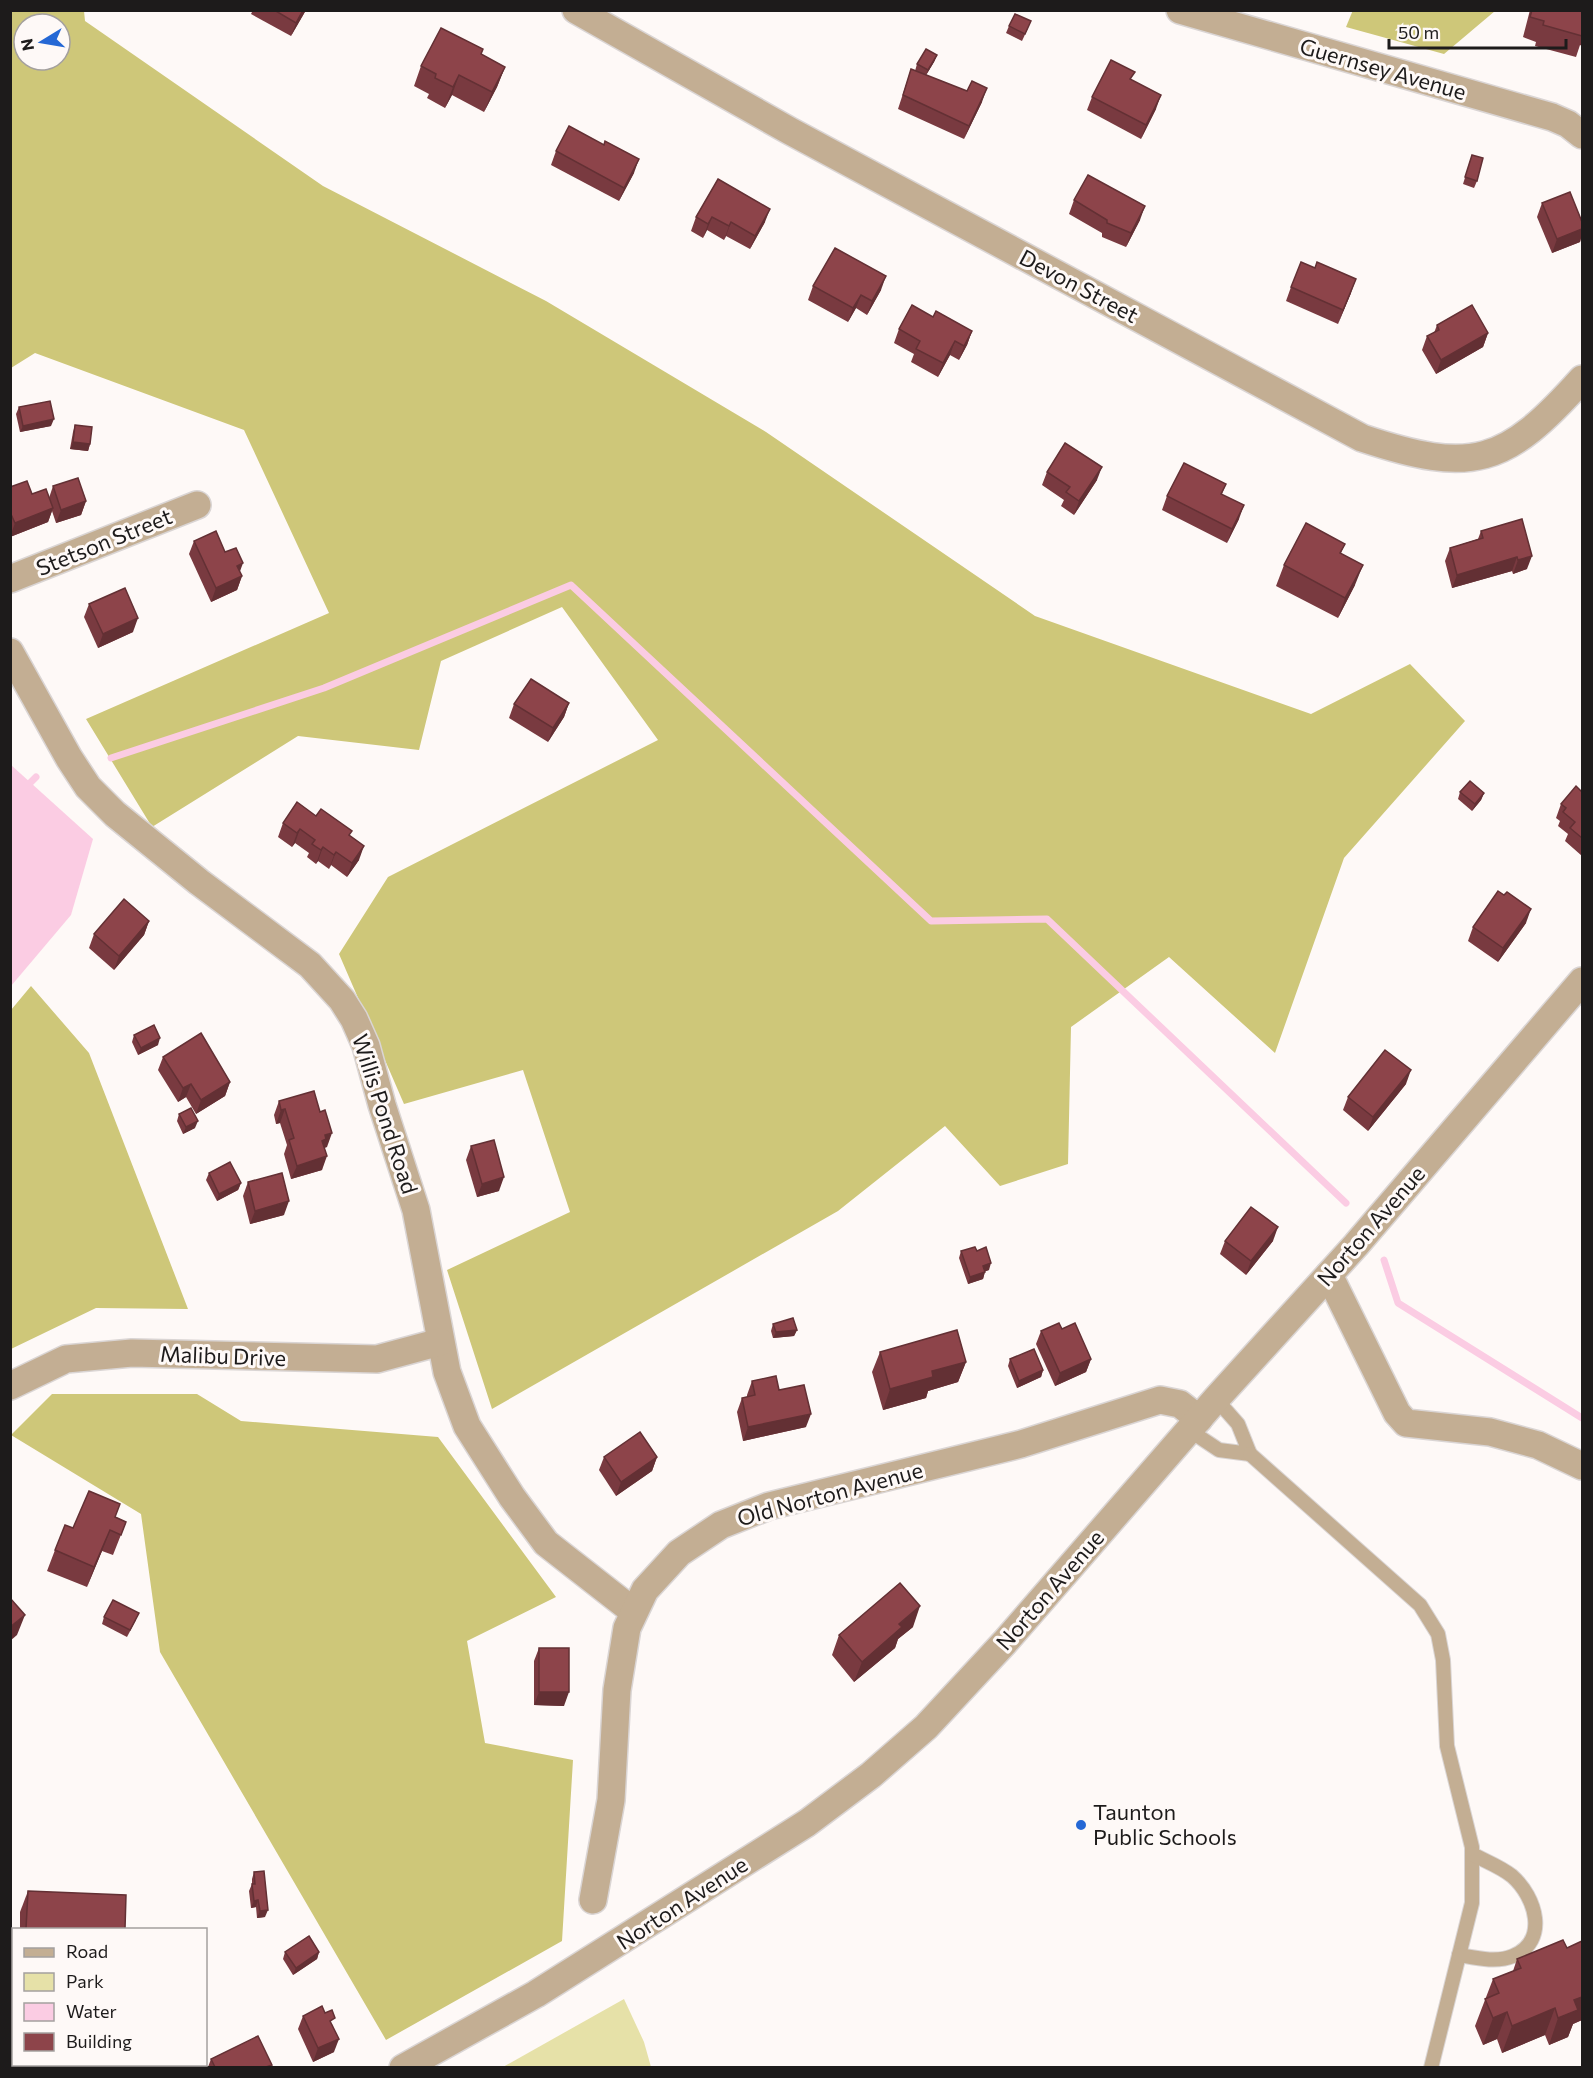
<svg xmlns="http://www.w3.org/2000/svg" width="1593" height="2078" font-family="Commissioner,sans-serif">
<style>
.green{fill:#e6e1a8}
.forest{fill:#cec779;fill-rule:evenodd}
.water{fill:#fbcce3}
.lines{fill:none;stroke-linecap:round;stroke-linejoin:round}
.stream{stroke:#fbcce3;stroke-width:7}
.service-casing{stroke:#dad5d4;stroke-width:16}
.minor-casing{stroke:#dad5d4;stroke-width:30}
.service{stroke:#c3ae93;stroke-width:14}
.minor{stroke:#c3ae93;stroke-width:27}
.wall{fill:#793a40}
.shaded-wall{fill:#633034}
.building{fill:#8d444a;stroke:#633034;stroke-width:1.5}
.poi-dot{fill:#2568d5;stroke:#fef9f7;stroke-width:2}
.labels{text-anchor:middle;stroke-width:6;stroke-linejoin:round;paint-order:stroke}
.street-label{font-size:22px;fill:#1d1b1b;stroke:#fef9f7}
.poi-label{font-size:22px;fill:#1d1b1b;stroke:#fef9f7;text-anchor:start}
</style>
<rect width="100%" height="100%" fill="#fef9f7"/>
<path class="green" d="M624,1999l20,43 7,25h-148z"/>
<g class="forest">
<path d="M1353,10h142v1l-51,43 -98,-27z"/>
<path d="M11,11h73l1,10 238,165 223,115 220,131 269,184 276,98 99,-50 55,57 -121,137 -69,195 -106,-96 -98,70 -3,137 -68,22 -55,-60 -107,85 -346,198 -45,-139 123,-58 -47,-142 -119,34 -65,-150 49,-77 270,-137 -96,-133 -121,54 -22,89 -121,-14 -146,91 -66,-108 243,-106 -85,-183 -209,-77 -24,15zM24,24h36v36h-36z"/>
<path d="M31,986l58,67 99,256 -92,-1 -85,41v-339z"/>
<path d="M52,1394h145l44,27 197,16 118,160 -89,44 18,102 88,17 -11,181 -176,99 -226,-388 -19,-138 -130,-79z"/>
</g>
<path class="water" d="M11,765l82,74 -22,76 -60,71z"/>
<g class="lines">
<g class="stream">
<path d="M111,758l213,-70 247,-103 360,336 116,-2 299,284"/>
<path d="M24,789l12,-12"/>
<path d="M1384,1260l14,43 184,115"/>
</g>
<g class="service-casing">
<g id="service">
<path d="M1189,1430l30,20 31,4 -12,-30 -22,-25"/>
<path d="M1250,1454l170,151 18,29 5,26 4,86 25,101v56l-41,165"/>
<path d="M1459,1955c17,3 38,8 54,1 36,-15 23,-59 -1,-80 -11,-9 -27,-15 -40,-22"/>
</g>
</g>
<g class="minor-casing">
<g id="minor">
<path d="M576,10l214,121 572,307c111,37 143,27 220,-59"/>
<path d="M1180,10l372,107 16,7 14,11"/>
<path d="M10,579l187,-74"/>
<path d="M10,652l59,106 19,29 27,27 84,68 111,83 32,35 12,19 12,27 16,59 34,105 31,162 20,54 45,71 34,46 87,68"/>
<path d="M1329,1275l68,138 9,10 84,9 48,13 44,21"/>
<path d="M10,1386l56,-27 66,-6 245,6 63,-17"/>
<path d="M593,1900l18,-100 6,-110 10,-62 18,-38 34,-37 42,-28 48,-19 252,-62 139,-44 20,4 19,15"/>
<path d="M403,2068l133,-74 271,-171 64,-48 55,-48 79,-85 211,-243 140,-154 226,-264"/>
</g>
</g>
<use href="#service" class="service"/>
<use href="#minor" class="minor"/>
</g>
<g class="wall">
<path d="M253,10h53l-15,26 -40,-22z"/>
<path d="M1530,10h52v36l-2,-1 -4,12 -41,-11 1,-4 -13,-5z"/>
<path d="M1009,26l19,2 -6,13 -16,-8z"/>
<path d="M483,49l-2,5 24,13 -8,20 -13,25 -32,-17 -7,13 -18,-10 2,-4 -15,-8 7,-20z"/>
<path d="M937,55l-3,7 -8,13 56,27 -18,37 -66,-30 13,-40 4,2 2,-7z"/>
<path d="M1132,80l24,29 -15,30 -54,-29 5,-13z"/>
<path d="M556,151l78,22 -15,28 -68,-36z"/>
<path d="M1472,155l5,26 -3,7 -11,-4z"/>
<path d="M718,179l47,43 -15,27 -24,-13 -2,4 -17,-10 -4,8 -12,-7 5,-14z"/>
<path d="M1074,200l66,20 -14,27 -24,-10v-4l-33,-19z"/>
<path d="M1542,203l40,19v12l-2,8 -28,11 -15,-36z"/>
<path d="M1315,268l36,25 -13,31 -52,-23 5,-14z"/>
<path d="M813,286l68,4 -14,25 -11,-7 -8,14 -40,-22z"/>
<path d="M933,317l39,14 -5,14 -8,15 -9,-5 -12,22 -27,-15 3,-8 -20,-11 5,-14z"/>
<path d="M1437,325l51,8 -5,14 -47,27 -14,-24 5,-14 7,-3z"/>
<path d="M19,407l32,19 -31,6 -4,-18z"/>
<path d="M75,425l15,19 -2,7 -18,-2 3,-17z"/>
<path d="M1047,472l50,8 -23,35 -13,-9 3,-6 -22,-15z"/>
<path d="M1226,484l-4,10 17,25 -12,24 -65,-33 5,-14z"/>
<path d="M53,486l33,15 -5,14 -25,8 -4,-12 -4,11 -38,15v-50l22,7 17,4z"/>
<path d="M1522,519l5,50 -14,5 -1,-3 -60,17 -7,-27 5,-13 28,-9 3,-8z"/>
<path d="M194,541l31,11 15,20 2,4 -5,14 -26,12 -22,-48z"/>
<path d="M1345,544l-4,9 14,32 -17,33 -62,-32 8,-21z"/>
<path d="M89,604l44,28 -35,16 -14,-31z"/>
<path d="M569,703l-5,14 -16,25 -39,-24 5,-14z"/>
<path d="M1460,792l24,1 -3,7 -9,11 -14,-12z"/>
<path d="M1582,792v64l-17,-15 3,-7 -10,-8 2,-5 -4,-3 5,-14z"/>
<path d="M316,816l34,20 9,24 -12,17 -16,-12 -2,4 -11,-8 -2,3 -9,-7 2,-4 -14,-10 -3,4 -14,-10 5,-14z"/>
<path d="M1504,895l22,28 -28,39 -30,-21 5,-14z"/>
<path d="M149,921l-5,14 -30,35 -25,-22 5,-14z"/>
<path d="M134,1035l24,10 -20,10 -6,-13z"/>
<path d="M163,1057l67,25 -5,14 -29,18 -10,-17 -8,5 -20,-32z"/>
<path d="M1406,1084l-38,47 -25,-21 5,-13z"/>
<path d="M279,1101l48,46 -3,1 -2,22 -31,9 -7,-25 3,-9 -7,-22 -4,1 -2,-9z"/>
<path d="M179,1114l16,14 -12,6 -6,-13z"/>
<path d="M471,1146l28,45 -22,6 -11,-37z"/>
<path d="M209,1173l32,10 -3,7 -21,11 -11,-21z"/>
<path d="M248,1182l36,33 -34,9 -7,-28z"/>
<path d="M1225,1241h48l-27,34 -26,-21z"/>
<path d="M961,1251h16l12,19 -4,1 -2,8 -15,5 -9,-26z"/>
<path d="M773,1324l24,6 -3,6 -21,2 -2,-7z"/>
<path d="M1062,1329l29,30 -5,13 -31,14 -19,-42 5,-13z"/>
<path d="M880,1352l86,10 -8,20 -30,9 -2,7 -43,12 -11,-38z"/>
<path d="M1010,1359l33,11 -2,7 -24,11 -9,-22z"/>
<path d="M752,1381l27,9 27,37 -63,14 -6,-29 5,-14 5,-1v-2z"/>
<path d="M604,1457h53l-5,14 -36,25 -17,-26z"/>
<path d="M116,1517l10,5 -13,33 -11,-4 -15,36 -40,-16 8,-21 18,-22z"/>
<path d="M104,1617l32,3 -9,17 -25,-13z"/>
<path d="M913,1627l-15,12 -3,9 -41,34 -22,-27 7,-20z"/>
<path d="M539,1648l25,58 -30,-1v-44z"/>
<path d="M254,1872l11,45 -8,1 -1,-11 -5,1 -2,-17 3,-7v-5z"/>
<path d="M28,1891l97,38h-105v-17z"/>
<path d="M1582,1941v79l-9,4 -5,13 -19,8 -4,-10 -43,18 -5,-14 -14,6 -8,-19 18,-47 20,-8 4,-12 50,-11z"/>
<path d="M285,1952h34l-2,7 -24,16 -10,-16z"/>
<path d="M303,2016l30,9 1,27 -21,10 -15,-33z"/>
<path d="M211,2059l60,8h-63z"/>
</g>
<g class="shaded-wall">
<path d="M303,10h3l-15,26 5,-13z"/>
<path d="M937,55l-3,7 -9,15 3,-7z"/>
<path d="M505,67l-8,20 -13,25 8,-20z"/>
<path d="M459,75l-7,20 -7,13 8,-21z"/>
<path d="M987,88l-5,14 -18,37 5,-13z"/>
<path d="M1161,95l-5,14 -15,30 5,-14z"/>
<path d="M639,159l-5,14 -15,28 5,-13z"/>
<path d="M1145,206l-5,14 -14,27 5,-14z"/>
<path d="M770,209l-5,13 -15,27 5,-13z"/>
<path d="M712,217l-5,13 -4,8 5,-14z"/>
<path d="M731,222l-5,14 -2,4 5,-14z"/>
<path d="M1582,229v5l-2,8 -28,11 5,-14z"/>
<path d="M886,276l-5,14 -14,25 5,-14z"/>
<path d="M1356,279l-5,14 -13,31 5,-14z"/>
<path d="M861,295l-5,13 -8,14 5,-14z"/>
<path d="M972,331l-5,14 -8,15 5,-14z"/>
<path d="M1488,333l-5,14 -47,27 5,-14z"/>
<path d="M955,341l-5,14 -12,22 5,-14z"/>
<path d="M54,419l-3,7 -31,6 3,-6z"/>
<path d="M73,442l17,2 -2,7 -18,-2z"/>
<path d="M1102,467l-5,13 -23,35 5,-14z"/>
<path d="M86,501l-5,14 -25,8 5,-13z"/>
<path d="M1244,505l-5,14 -12,24 5,-14z"/>
<path d="M53,508l-5,14 -38,15 5,-14z"/>
<path d="M1532,556l-5,13 -14,5 5,-14z"/>
<path d="M1517,557l-5,14 -60,17 5,-13z"/>
<path d="M243,563l-5,14 -1,-11z"/>
<path d="M1363,565l-8,20 -17,33 7,-20z"/>
<path d="M242,576l-5,14 -26,12 5,-14z"/>
<path d="M138,618l-5,14 -35,16 5,-14z"/>
<path d="M569,703l-5,14 -16,25 5,-14z"/>
<path d="M1484,793l-3,7 -9,11 3,-7z"/>
<path d="M300,829l-5,14 -3,4 5,-14z"/>
<path d="M364,846l-5,14 -12,17 5,-14z"/>
<path d="M323,847l-5,14 -2,3 5,-14z"/>
<path d="M336,852l-5,13 -2,4 5,-14z"/>
<path d="M1531,909l-5,14 -28,39 5,-14z"/>
<path d="M149,921l-5,14 -30,35 5,-14z"/>
<path d="M160,1038l-2,7 -20,10 3,-7z"/>
<path d="M1411,1070l-5,14 -38,47 5,-14z"/>
<path d="M230,1082l-5,14 -29,18 5,-14z"/>
<path d="M191,1084l-5,13 -8,5 5,-14z"/>
<path d="M285,1109l-5,14 -4,1 5,-14z"/>
<path d="M198,1121l-3,7 -12,6 3,-7z"/>
<path d="M332,1133l-5,14 -4,1 -1,-7 3,-6z"/>
<path d="M327,1156l-5,14 -31,9 6,-13z"/>
<path d="M504,1177l-5,14 -22,6 5,-13z"/>
<path d="M241,1183l-3,7 -21,11 2,-7z"/>
<path d="M289,1201l-5,14 -34,9 5,-13z"/>
<path d="M1278,1227l-5,14 -27,34 5,-14z"/>
<path d="M991,1263l-2,7 -8,3 2,-7z"/>
<path d="M985,1272l-2,7 -15,5 2,-7z"/>
<path d="M797,1330l-3,6 -21,2 3,-6z"/>
<path d="M1091,1359l-5,13 -31,14 5,-13z"/>
<path d="M966,1362l-8,20 -30,9 -2,7 -43,12 7,-21 42,-18z"/>
<path d="M1043,1370l-2,7 -24,11 2,-7z"/>
<path d="M811,1414l-5,13 -63,14 5,-14z"/>
<path d="M657,1457l-5,14 -36,25 5,-14z"/>
<path d="M110,1530l-8,21 -15,36 7,-20z"/>
<path d="M920,1606l-7,21 -15,12 -3,9 -41,34 8,-20 37,-38z"/>
<path d="M25,1615l-8,20 -7,6v-14z"/>
<path d="M539,1692h30l-5,14 -30,-1z"/>
<path d="M258,1900l-2,7 -5,1 3,-7z"/>
<path d="M268,1910l-3,7 -8,1 3,-7z"/>
<path d="M319,1952l-2,7 -24,16 3,-7z"/>
<path d="M1582,1997v23l-9,4 -5,13 -19,8 9,-27 16,-18z"/>
<path d="M1555,2008l-10,27 -43,18 10,-27z"/>
<path d="M1507,2012l-10,27 -14,6 10,-27z"/>
<path d="M339,2039l-5,13 -21,10 5,-14z"/>
</g>
<g class="building">
<path d="M274,10h29l-7,13z"/>
<path d="M1532,10h50v26l-39,-11 1,-4 -14,-4z"/>
<path d="M1015,14l16,7 -6,13 -16,-8z"/>
<path d="M441,28l42,21 -2,5 24,13 -13,25 -33,-17 -6,12 -18,-9 1,-4 -15,-8z"/>
<path d="M926,49l11,6 -9,15 -11,-6z"/>
<path d="M1111,60l24,12 -5,7 31,16 -15,30 -54,-28z"/>
<path d="M911,69l56,22 5,-10 15,7 -18,38 -66,-31z"/>
<path d="M569,126l35,19 1,-4 34,18 -15,29 -68,-37z"/>
<path d="M1472,155l11,3 -6,23 -12,-4z"/>
<path d="M1088,175l57,31 -14,27 -24,-10v-3l-33,-20z"/>
<path d="M718,179l52,30 -15,27 -24,-14 -2,4 -17,-9 -4,7 -12,-7z"/>
<path d="M1570,192l12,30v7l-25,10 -15,-36z"/>
<path d="M835,248l51,28 -14,25 -11,-6 -8,13 -40,-22z"/>
<path d="M1301,262l14,6 2,-6 39,17 -13,31 -52,-23z"/>
<path d="M912,305l21,12 3,-6 36,20 -8,15 -9,-5 -12,22 -27,-14 4,-8 -21,-12z"/>
<path d="M1472,305l16,28 -47,27 -14,-24 12,-6 -2,-5z"/>
<path d="M50,401l4,18 -31,7 -4,-19z"/>
<path d="M75,425l17,2 -2,17 -17,-2z"/>
<path d="M1065,443l37,24 -23,34 -13,-9 4,-5 -23,-15z"/>
<path d="M1184,463l42,21 -5,10 23,11 -12,24 -65,-33z"/>
<path d="M78,478l8,23 -25,9 -8,-24z"/>
<path d="M27,481l5,13 14,-5 7,19 -38,15 -5,-11v-25z"/>
<path d="M1522,519l10,37 -14,4 -1,-3 -60,18 -7,-27 33,-10 -2,-7z"/>
<path d="M1306,523l39,21 -5,9 23,12 -18,33 -61,-33z"/>
<path d="M216,531l9,21 11,-4 7,15 -6,3 5,10 -26,12 -22,-47z"/>
<path d="M125,588l13,30 -35,16 -14,-30z"/>
<path d="M531,679l38,24 -16,25 -39,-24z"/>
<path d="M1470,781l14,12 -9,11 -15,-12z"/>
<path d="M1576,786l6,6v46l-12,-10 5,-6 -12,-10 3,-4 -5,-4z"/>
<path d="M297,802l19,14 5,-7 31,22 -3,4 15,11 -12,17 -16,-11 -2,3 -11,-8 -2,3 -9,-6 3,-4 -15,-11 -3,4 -14,-10z"/>
<path d="M1498,891l6,4 3,-3 24,17 -28,39 -30,-21z"/>
<path d="M124,899l25,22 -30,35 -25,-22z"/>
<path d="M154,1025l6,13 -19,10 -7,-13z"/>
<path d="M201,1033l29,49 -29,18 -10,-16 -8,4 -20,-31z"/>
<path d="M1385,1050l26,20 -38,47 -25,-20z"/>
<path d="M314,1091l6,21 5,-2 7,23 -7,2 1,4 -4,2 5,15 -30,10 -8,-26 5,-2 -9,-29 -4,1 -2,-9z"/>
<path d="M191,1108l7,13 -12,6 -7,-13z"/>
<path d="M494,1140l10,37 -22,7 -11,-38z"/>
<path d="M230,1162l11,21 -22,11 -10,-21z"/>
<path d="M282,1173l7,28 -34,10 -7,-29z"/>
<path d="M1251,1207l27,20 -27,34 -26,-20z"/>
<path d="M975,1247l2,4 9,-4 5,16 -8,3 2,6 -15,5 -9,-26z"/>
<path d="M793,1318l4,12 -21,2 -3,-8z"/>
<path d="M1059,1323l3,6 13,-6 16,36 -31,14 -19,-42z"/>
<path d="M957,1330l9,32 -34,9 1,6 -43,12 -10,-37z"/>
<path d="M1034,1349l9,21 -24,11 -9,-22z"/>
<path d="M776,1376l3,14 25,-5 7,29 -63,13 -6,-29 13,-3 -3,-14z"/>
<path d="M640,1432l17,25 -36,25 -17,-25z"/>
<path d="M89,1491l31,13 -5,13 11,5 -5,13 -11,-5 -16,37 -39,-17 10,-25 8,3z"/>
<path d="M900,1583l20,23 -21,18 3,3 -40,35 -23,-27z"/>
<path d="M10,1598l15,17 -15,12z"/>
<path d="M113,1600l26,13 -9,17 -26,-13z"/>
<rect x="539" y="1648" width="30" height="44"/>
<path d="M264,1871l4,39 -8,1 -2,-11 -4,1 -2,-17h3l-1,-12z"/>
<path d="M28,1891l98,4 -1,34h-99z"/>
<path d="M309,1936l10,16 -23,16 -11,-16z"/>
<path d="M1563,1940l4,8 15,-7v56l-8,3 4,10 -20,8 -3,-10 -43,18 -5,-14 -14,6 -8,-19 14,-6 -6,-14 28,-11 -4,-9z"/>
<path d="M322,2006l3,7 7,-3 3,8 -5,3 9,18 -21,9 -15,-32z"/>
<path d="M258,2036l14,29 -6,2h-51l-4,-8z"/>
</g>
<circle class="poi-dot" cx="1081" cy="1825" r="6"/>
<g class="labels">
<g class="street-label">
<text transform="translate(1383 69) rotate(16)" y="8">Guernsey Avenue</text>
<text transform="translate(1079 286) rotate(28)" y="8">Devon Street</text>
<text transform="translate(104 542) rotate(-22)" y="8">Stetson Street</text>
<text transform="translate(385 1114) rotate(72)" y="8">Willis Pond Road</text>
<text transform="translate(1371 1226) rotate(-49)" y="8">Norton Avenue</text>
<text transform="translate(223 1356) rotate(2)" y="8">Malibu Drive</text>
<text transform="translate(830 1494) rotate(-15)" y="8">Old Norton Avenue</text>
<text transform="translate(1050 1590) rotate(-49)" y="8">Norton Avenue</text>
<text transform="translate(682 1903) rotate(-33)" y="8">Norton Avenue</text>
</g>
<g class="poi-label">
<text x="1093" y="1820">Taunton<tspan x="1093" dy="25">Public Schools</tspan></text>
</g>
</g>
<rect width="1593" height="2078" fill="none" stroke="#1d1b1b" stroke-width="24"/>
<rect x="12" y="1928" width="195" height="138" fill="#fef9f7" stroke="#a4a09f" stroke-width="1.5"/>
<rect x="24" y="1948" width="30" height="9" fill="#c3ae93" stroke="#a4a09f" stroke-width="1.5"/>
<text x="66" y="1958" font-size="18" fill="#1d1b1b">Road</text>
<rect x="24" y="1973" width="30" height="18" fill="#e6e1a8" stroke="#a4a09f" stroke-width="1.5"/>
<text x="66" y="1988" font-size="18" fill="#1d1b1b">Park</text>
<rect x="24" y="2003" width="30" height="18" fill="#fbcce3" stroke="#a4a09f" stroke-width="1.5"/>
<text x="66" y="2018" font-size="18" fill="#1d1b1b">Water</text>
<rect x="24" y="2033" width="30" height="18" fill="#8d444a" stroke="#a4a09f" stroke-width="1.5"/>
<text x="66" y="2048" font-size="18" fill="#1d1b1b">Building</text>
<g transform="translate(42 42) rotate(259)"><circle r="28" fill="#fef9f7" stroke="#a4a09f" stroke-width="1.5"/>
<path d="M0-4.5L10 22L0 15L-10 22Z" fill="#2568d5"/>
<text y="-9" font-size="16" font-weight="bold" text-anchor="middle" fill="#1d1b1b">N</text>
</g>
<path d="M1389 39v9h177v-9" fill="none" stroke="#1d1b1b" stroke-width="3"/>
<text x="1398" y="39" font-size="18" fill="#1d1b1b" stroke="#fef9f7" stroke-width="4.5" paint-order="stroke">50 m</text>
</svg>
